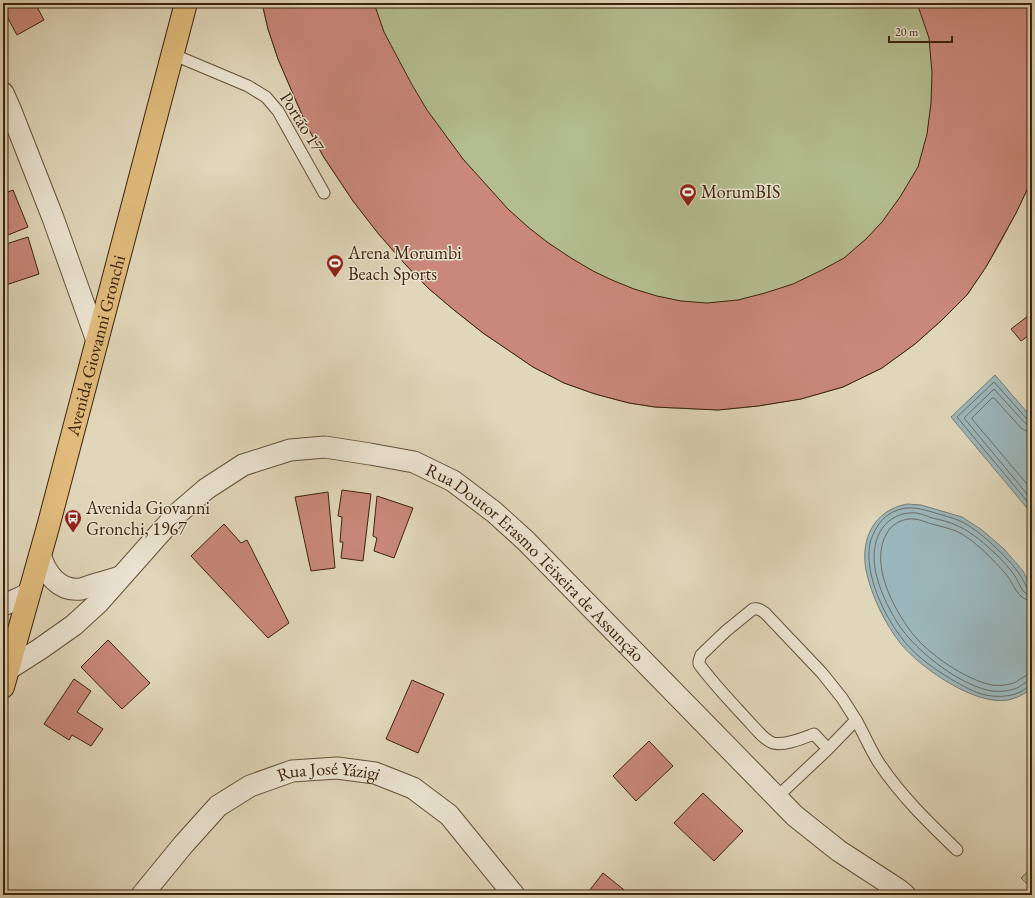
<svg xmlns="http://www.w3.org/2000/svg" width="1035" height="898" font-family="'EB Garamond',serif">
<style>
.green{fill:#b3bd8f;stroke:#78704e}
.water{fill:#9bb6bb;stroke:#757b75}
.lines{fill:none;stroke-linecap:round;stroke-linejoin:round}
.shore{stroke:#6c6c64;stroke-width:1}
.building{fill:#c9887a;stroke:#3c230c}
.lane-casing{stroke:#655037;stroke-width:13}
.street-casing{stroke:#655037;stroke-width:23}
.primary-casing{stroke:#3c230c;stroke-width:24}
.lane{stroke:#ebe4d2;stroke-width:11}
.street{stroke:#ebe4d2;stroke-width:21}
.primary{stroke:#e0bb7c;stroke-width:22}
.labels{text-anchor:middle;stroke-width:3;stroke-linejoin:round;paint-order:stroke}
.street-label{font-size:18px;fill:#3c230c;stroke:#ebe4d2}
.poi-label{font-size:18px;fill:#3c230c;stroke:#ebe4d2;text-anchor:start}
</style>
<rect width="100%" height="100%" fill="#e0d6b9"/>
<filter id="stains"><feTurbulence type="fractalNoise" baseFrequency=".005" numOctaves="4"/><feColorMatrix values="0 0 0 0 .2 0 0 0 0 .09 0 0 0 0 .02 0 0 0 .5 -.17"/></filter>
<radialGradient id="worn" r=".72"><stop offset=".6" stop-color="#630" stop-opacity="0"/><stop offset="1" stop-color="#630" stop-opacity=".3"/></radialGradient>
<g class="green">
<path d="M262,3h770l-5,187 -11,23 -16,30 -14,24 -19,28 -25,25 -27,24 -33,24 -39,19 -42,12 -43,7 -40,4 -63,-3 -26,-4 -34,-9 -31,-11 -31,-16 -50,-34 -29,-23 -26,-22 -25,-26 -26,-30 -24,-31 -30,-45 -17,-32 -28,-65 -10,-30z"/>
<path d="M1032,867v22l-11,-11z"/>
</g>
<g class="water">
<path d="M995,375l37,43v96l-81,-97z"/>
<path d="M907,504l14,1 41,12 20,13 22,19 19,22 9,18v99c-7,6 -15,10 -24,12 -33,6 -87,-32 -107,-56 -16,-20 -30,-49 -35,-74 -6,-32 9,-60 41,-66z"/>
</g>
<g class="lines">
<g class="shore">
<path d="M1032,420l-5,-1 -33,-37 -37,35 75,90"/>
<path d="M1032,425h-4l-4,-3 -30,-33 -1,1 -29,28 68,82"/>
<path d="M1032,432l-6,-1 -5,-3 -27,-30h-2l-20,20v1l60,71"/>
<path d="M1032,590l-5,-2c-2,-4 -4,-9 -7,-13 -10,-16 -43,-47 -60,-54 -6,-3 -12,-4 -18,-6 -11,-3 -23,-8 -35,-7 -12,1 -24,8 -30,19 -3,5 -6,11 -7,16 -6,32 14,73 34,98 14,17 33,30 52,41 11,6 23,13 36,14 10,1 21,0 30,-5 4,-2 5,-5 10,-6"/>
<path d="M1032,595c-3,-1 -6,-1 -8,-3 -4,-5 -6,-11 -9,-16 -5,-7 -12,-15 -18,-21 -11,-10 -25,-23 -39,-29 -8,-4 -17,-6 -26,-8 -7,-3 -15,-6 -23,-5 -13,1 -24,9 -29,19 -6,11 -7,24 -5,36 3,21 19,54 34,70 18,21 56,49 83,53 9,1 19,0 27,-4 5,-3 7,-6 13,-7"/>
<path d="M1032,601c-15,-1 -18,-17 -26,-27 -13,-14 -32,-35 -50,-43 -8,-3 -16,-5 -24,-7 -7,-2 -15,-6 -23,-5 -9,1 -18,6 -22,14 -18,30 6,75 25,100 16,21 54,47 80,52 8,1 17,0 24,-3 6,-4 9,-7 16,-8"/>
</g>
</g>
<g class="building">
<path d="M3,3h32l9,17 -27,15 -14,-26z"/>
<path d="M262,3h112l10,29 27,51 16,27 36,49 45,50 20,18 19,15 24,16 22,13 19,9 22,9 23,7 24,5 26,2 31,-3 27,-7 28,-9 29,-14 22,-12 22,-19 16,-17 18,-25 18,-30 9,-33 4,-31 1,-30 -3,-35 -12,-35h115v173l-5,14 -11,23 -30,54 -19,28 -25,25 -27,24 -33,24 -39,19 -42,12 -43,7 -40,4 -63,-3 -26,-4 -34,-9 -31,-11 -31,-16 -50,-34 -29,-23 -26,-22 -25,-26 -26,-30 -24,-31 -30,-45 -17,-32 -28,-65 -10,-30z"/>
<path d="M13,190l15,37 -25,10v-43z"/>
<path d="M28,237l11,37 -36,12v-41z"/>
<path d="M1032,313v20l-11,8 -10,-12z"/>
<path d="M342,490l29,4 -8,67 -22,-3 2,-16h-3l2,-25 -4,-1z"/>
<path d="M328,492l7,76 -24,3 -16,-74z"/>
<path d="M377,496l36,12 -19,50 -20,-7 3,-13 -4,-2z"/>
<path d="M224,524l17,19 6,-3 42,83 -21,15 -77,-82z"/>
<path d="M108,640l42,43 -28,26 -41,-42z"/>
<path d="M74,679l17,12 -14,21 26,17 -12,17 -19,-11 -3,5 -25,-16z"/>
<path d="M412,680l32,14 -26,59 -32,-14z"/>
<path d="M649,741l24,25 -37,35 -23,-25z"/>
<path d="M703,793l40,38 -29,30 -40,-38z"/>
<path d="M603,873l25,20 -1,2h-41z"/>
</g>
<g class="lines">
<g class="lane-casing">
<g id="lane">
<path d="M172,54l76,32 18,11 12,14 46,82"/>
<path d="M856,720c8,14 14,29 23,43 22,33 50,60 78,87"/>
<path d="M777,797l51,-48 28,-29 -14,-22 -20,-25 -57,-60c-4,-3 -7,-5 -12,-4l-27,22 -25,24 -2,6v3c16,22 35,41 53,61 6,6 12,15 21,18 12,3 30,-5 41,-9l14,15"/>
</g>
</g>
<g class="street-casing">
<g id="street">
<path d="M3,93l8,18 42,107 44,123"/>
<path d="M40,554c5,19 19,38 41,35 4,-1 8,-3 12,-4 9,-3 18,-5 27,-8"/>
<path d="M3,605l17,-7 9,-5"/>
<path id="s1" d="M7,670l33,-21 34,-24 24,-22 78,-88 30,-26 37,-24 47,-15 35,-3 45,7 44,8 39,19 41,31 31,28 270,276 44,35 60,39 6,5"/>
<path id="s2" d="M142,895l41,-50 35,-39 32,-20 42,-15 45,-3 38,5 38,15 36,27 65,80"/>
</g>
</g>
<g class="primary-casing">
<g id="primary">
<path id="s3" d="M3,687l45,-160 138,-524"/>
</g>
</g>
<use href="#lane" class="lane"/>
<use href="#street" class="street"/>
<use href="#primary" class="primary"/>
</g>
<defs>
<g id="stadium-pin" transform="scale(0.9)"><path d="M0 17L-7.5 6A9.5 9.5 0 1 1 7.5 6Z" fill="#8f2418" stroke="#ebe4d2"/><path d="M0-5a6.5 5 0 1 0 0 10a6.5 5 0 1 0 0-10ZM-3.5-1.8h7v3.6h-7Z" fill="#fff"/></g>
<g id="bus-pin" transform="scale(0.9)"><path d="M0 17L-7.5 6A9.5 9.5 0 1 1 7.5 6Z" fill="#8f2418" stroke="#ebe4d2"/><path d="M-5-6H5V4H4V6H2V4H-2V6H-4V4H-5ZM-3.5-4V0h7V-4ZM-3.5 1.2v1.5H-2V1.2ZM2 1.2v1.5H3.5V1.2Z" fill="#fff"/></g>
</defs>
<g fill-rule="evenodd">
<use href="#stadium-pin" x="688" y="192"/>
<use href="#stadium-pin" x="335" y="263"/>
<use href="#bus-pin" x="73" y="518"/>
</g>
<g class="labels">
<g class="street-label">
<text transform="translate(302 122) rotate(58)" y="6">Portão 17</text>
<text dy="6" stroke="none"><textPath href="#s3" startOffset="354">Avenida Giovanni Gronchi</textPath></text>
<text dy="6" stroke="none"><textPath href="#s1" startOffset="648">Rua Doutor Erasmo Teixeira de Assunção</textPath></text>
<text dy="6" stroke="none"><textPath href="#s2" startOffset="236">Rua José Yázigi</textPath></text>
</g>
<g class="poi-label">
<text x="701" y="198">MorumBIS</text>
<text x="348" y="259">Arena Morumbi<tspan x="348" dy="21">Beach Sports</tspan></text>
<text x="86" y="514">Avenida Giovanni<tspan x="86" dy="21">Gronchi, 1967</tspan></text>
</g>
</g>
<rect width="1035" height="898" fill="none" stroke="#e0d6b9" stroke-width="16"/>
<rect x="4" y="4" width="1027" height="890" fill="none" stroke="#3c230c" stroke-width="2"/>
<rect x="8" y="8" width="1019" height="882" fill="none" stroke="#3c230c"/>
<path d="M889 36v6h63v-6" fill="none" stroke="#3c230c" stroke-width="2"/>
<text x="895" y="36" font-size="12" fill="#3c230c" stroke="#ebe4d2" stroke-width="3" paint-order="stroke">20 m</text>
<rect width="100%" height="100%" filter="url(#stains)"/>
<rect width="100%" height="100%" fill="url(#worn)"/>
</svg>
